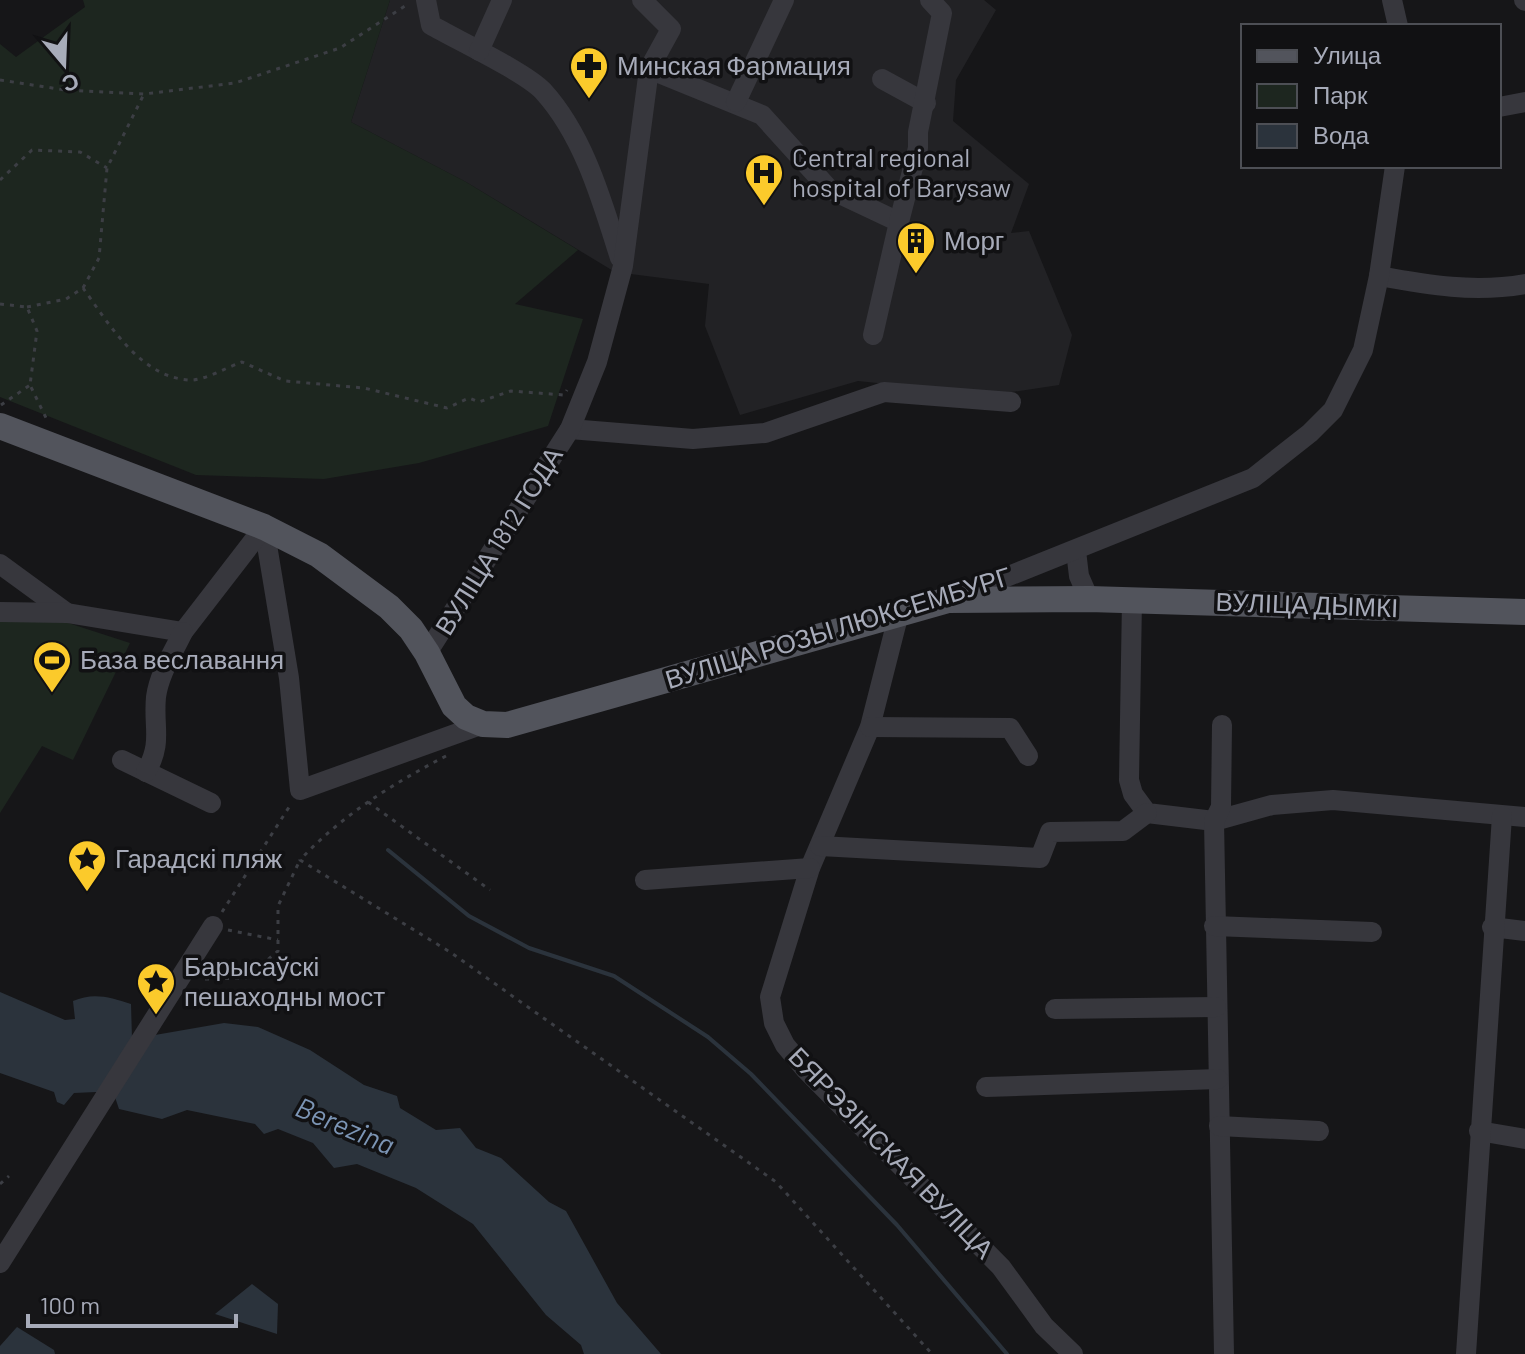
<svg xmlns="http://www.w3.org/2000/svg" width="1525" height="1354" font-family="Barlow,sans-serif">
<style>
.built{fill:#222225}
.green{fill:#1d261f}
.water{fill:#2b333c}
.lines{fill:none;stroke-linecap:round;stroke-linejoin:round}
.stream{stroke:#2b333c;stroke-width:4}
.path{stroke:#3c3e44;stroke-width:3;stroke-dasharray:4 6;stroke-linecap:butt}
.minor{stroke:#37373d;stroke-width:20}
.major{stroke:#52545c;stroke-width:26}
.labels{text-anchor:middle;stroke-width:7;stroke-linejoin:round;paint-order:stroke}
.poi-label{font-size:26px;fill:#a7abb9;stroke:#111113;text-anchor:start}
.street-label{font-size:26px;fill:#a7abb9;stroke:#111113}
.water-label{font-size:28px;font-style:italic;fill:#7c95b5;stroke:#111113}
</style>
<rect width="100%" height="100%" fill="#161618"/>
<path class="built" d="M390,0h594l12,10 -40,70 -3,41 76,63 -18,49 18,-2 43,104 -13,50 -67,10 -134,-14 -118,34 -35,-89 4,-42 -94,-12 -149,-90 -115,-60z"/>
<g class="green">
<path d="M83,0h307l-39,122 115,60 112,68 -63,54 68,15 -35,107 -129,37 -95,16 -128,-4 -196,-78v-353l16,13 69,-50z"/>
<path d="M0,620h59l71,23 -57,117 -31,-14 -42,67z"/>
</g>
<g class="water">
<path d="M0,992l65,28 10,-1 -2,-18c20,-9 37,-4 58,3l1,35 92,-16 34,4 52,23 54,35 33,11 3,12 36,22 24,-2 16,20 25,10 48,44 17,9 51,92 44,51h-77l-3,-9 -35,-30 -73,-91 -57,-36 -59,-24 -23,4 -21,-25 -35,-14 -14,5 -9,-10 -68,-14 -25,9 -43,-10 -4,-12 -19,-5 -22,1 -10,12 -7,-3 -3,-10 -54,-19z"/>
<path d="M252,1284l26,20 -1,30 -62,-20z"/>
<path d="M17,1327l37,23 1,4h-55v-8z"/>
</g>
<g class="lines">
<path class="stream" d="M388,850l81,66 60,32 85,28 94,61 43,37 146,151 110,129"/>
<g class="path">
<path d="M0,80l65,10 79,4 91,-11 105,-35 68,-44"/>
<path d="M0,180l32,-30 48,2 27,16"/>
<path d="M83,288l16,-30 8,-90 37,-74"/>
<path d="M0,304l27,3 10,24 -7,54 18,37"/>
<path d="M27,307l39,-8 17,-11c26,36 57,89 106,92 15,1 38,-13 53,-18l43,19 79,7 83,20 22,-10 10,4 32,-11 53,4 3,-5"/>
<path d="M1,405l29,-20"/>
<path d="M446,756c-54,28 -105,60 -146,104l150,92 326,230 156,172"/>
<path d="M368,802l122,88"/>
<path d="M222,912l69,-108"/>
<path d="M228,930l50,10"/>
<path d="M205,979l41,-1 32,-27v-45l22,-46"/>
<path d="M0,1184l9,-8"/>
</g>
<g class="minor">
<path d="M426,0l5,25c26,15 94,47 112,66 41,45 59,110 77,167"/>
<path d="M1392,0l6,26"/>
<path d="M1524,0l1,1"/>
<path d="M479,51l23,-51"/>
<path d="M649,69l113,46 67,74 70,33 -26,113"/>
<path d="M882,79l44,24"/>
<path d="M736,102l48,-102"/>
<path d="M1499,107l26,-5"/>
<path d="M899,222l19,-74v-16l24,-119 -12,-13"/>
<path d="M1379,276c50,9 95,17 146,8"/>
<path d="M570,429l123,10 72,-6 119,-41 127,10"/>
<path d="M264,527l25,151 11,112 183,-66"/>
<path d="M1076,551l3,25 10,23"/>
<path d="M0,564l67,49"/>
<path d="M959,596l294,-118 57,-45 23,-23 30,-60 16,-74 16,-110"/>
<path d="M1132,600l-3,180 4,14 14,19 67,8 58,-16 61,-5 192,17"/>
<path d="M0,612l67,1 116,19 81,-105"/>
<path d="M899,613l-29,114 -60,141 -40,129 4,26 11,22 21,25 195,197 43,59 29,28"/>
<path d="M427,653l143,-224 27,-67 26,-96 26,-197 22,-40 -29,-29"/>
<path d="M1222,725l-1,82 -7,14 10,533"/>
<path d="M870,727l140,1 18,28"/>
<path d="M122,760l89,43"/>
<path d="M146,772c17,-30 7,-44 10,-75 3,-23 17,-44 27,-65"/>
<path d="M820,846l220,12 10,-26 73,-1 24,-18"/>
<path d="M645,880l165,-12"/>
<path d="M1214,926l158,6"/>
<path d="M1492,927l33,4"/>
<path d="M1055,1009l161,-2"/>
<path d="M986,1087l232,-8"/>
<path d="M1219,1126l100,5"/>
<path d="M1479,1131l46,8"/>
<path d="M0,1263l213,-337"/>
<path d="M1466,1354l36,-538"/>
</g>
<path class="major" d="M0,426l264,101 55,28 70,52 22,22 16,24 27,53 12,11 17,7 24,1 441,-125 141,-1 436,13"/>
</g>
<defs>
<g id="pharmacy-pin" transform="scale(2)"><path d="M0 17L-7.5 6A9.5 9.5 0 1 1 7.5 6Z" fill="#fbca2b" stroke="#111113"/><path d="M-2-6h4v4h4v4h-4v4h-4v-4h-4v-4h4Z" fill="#111"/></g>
<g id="hospital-pin" transform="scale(2)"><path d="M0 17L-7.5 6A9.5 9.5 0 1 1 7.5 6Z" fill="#fbca2b" stroke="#111113"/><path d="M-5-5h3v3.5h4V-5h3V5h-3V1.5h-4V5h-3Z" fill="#111"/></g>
<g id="building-pin" transform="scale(2)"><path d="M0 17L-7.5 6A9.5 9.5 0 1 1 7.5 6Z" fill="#fbca2b" stroke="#111113"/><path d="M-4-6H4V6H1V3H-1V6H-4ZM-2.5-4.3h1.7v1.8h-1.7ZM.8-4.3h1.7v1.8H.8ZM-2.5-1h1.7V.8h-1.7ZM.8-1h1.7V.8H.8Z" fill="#111"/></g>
<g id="stadium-pin" transform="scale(2)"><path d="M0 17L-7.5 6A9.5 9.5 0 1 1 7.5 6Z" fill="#fbca2b" stroke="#111113"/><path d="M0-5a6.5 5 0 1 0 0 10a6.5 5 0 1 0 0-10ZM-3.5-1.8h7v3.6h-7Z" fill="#111"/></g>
<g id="sight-pin" transform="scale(2)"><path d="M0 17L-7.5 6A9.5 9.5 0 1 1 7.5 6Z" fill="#fbca2b" stroke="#111113"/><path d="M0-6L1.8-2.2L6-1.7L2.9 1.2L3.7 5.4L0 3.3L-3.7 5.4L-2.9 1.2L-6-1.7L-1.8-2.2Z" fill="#111"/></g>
</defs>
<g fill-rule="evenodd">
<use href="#pharmacy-pin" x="589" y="66"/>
<use href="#hospital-pin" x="764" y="173"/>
<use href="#building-pin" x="916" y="241"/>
<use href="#stadium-pin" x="52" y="660"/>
<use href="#sight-pin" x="87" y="859"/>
<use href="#sight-pin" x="156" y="982"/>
</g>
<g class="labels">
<g class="poi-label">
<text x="617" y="75">Минская Фармация</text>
<text x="792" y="167">Central regional<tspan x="792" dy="30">hospital of Barysaw</tspan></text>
<text x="944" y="250">Морг</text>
<text x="80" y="669">База веславання</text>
<text x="115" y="868">Гарадскі пляж</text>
<text x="184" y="976">Барысаўскі<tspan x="184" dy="30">пешаходны мост</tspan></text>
</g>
<g class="street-label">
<text transform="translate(499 541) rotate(-58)" y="9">ВУЛІЦА 1812 ГОДА</text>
<text transform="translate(1307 605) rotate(2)" y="9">ВУЛІЦА ДЫМКІ</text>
<text transform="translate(838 628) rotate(-17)" y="9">ВУЛІЦА РОЗЫ ЛЮКСЕМБУРГ</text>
<text transform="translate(891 1153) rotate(46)" y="9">БЯРЭЗІНСКАЯ ВУЛІЦА</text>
</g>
<g class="water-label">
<text transform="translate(345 1126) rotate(23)" y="10">Berezina</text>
</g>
</g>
<rect x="1241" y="24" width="260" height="144" fill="#111113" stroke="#4d4f55" stroke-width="2"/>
<rect x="1257" y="50" width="40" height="12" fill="#52545c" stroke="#4d4f55" stroke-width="2"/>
<text x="1313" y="64" font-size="24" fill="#a7abb9">Улица</text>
<rect x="1257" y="84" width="40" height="24" fill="#1d261f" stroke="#4d4f55" stroke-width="2"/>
<text x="1313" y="104" font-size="24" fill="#a7abb9">Парк</text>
<rect x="1257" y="124" width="40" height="24" fill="#2b333c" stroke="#4d4f55" stroke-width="2"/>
<text x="1313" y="144" font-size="24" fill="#a7abb9">Вода</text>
<g transform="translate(64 64) rotate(161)" stroke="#111113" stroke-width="6" paint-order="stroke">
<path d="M0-6L14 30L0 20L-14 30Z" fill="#a7abb9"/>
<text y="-12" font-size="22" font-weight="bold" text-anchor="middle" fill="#a7abb9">С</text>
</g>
<path d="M28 1314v12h208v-12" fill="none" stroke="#a7abb9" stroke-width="4"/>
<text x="40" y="1314" font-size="24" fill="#a7abb9" stroke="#111113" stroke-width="6" paint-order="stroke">100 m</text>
</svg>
